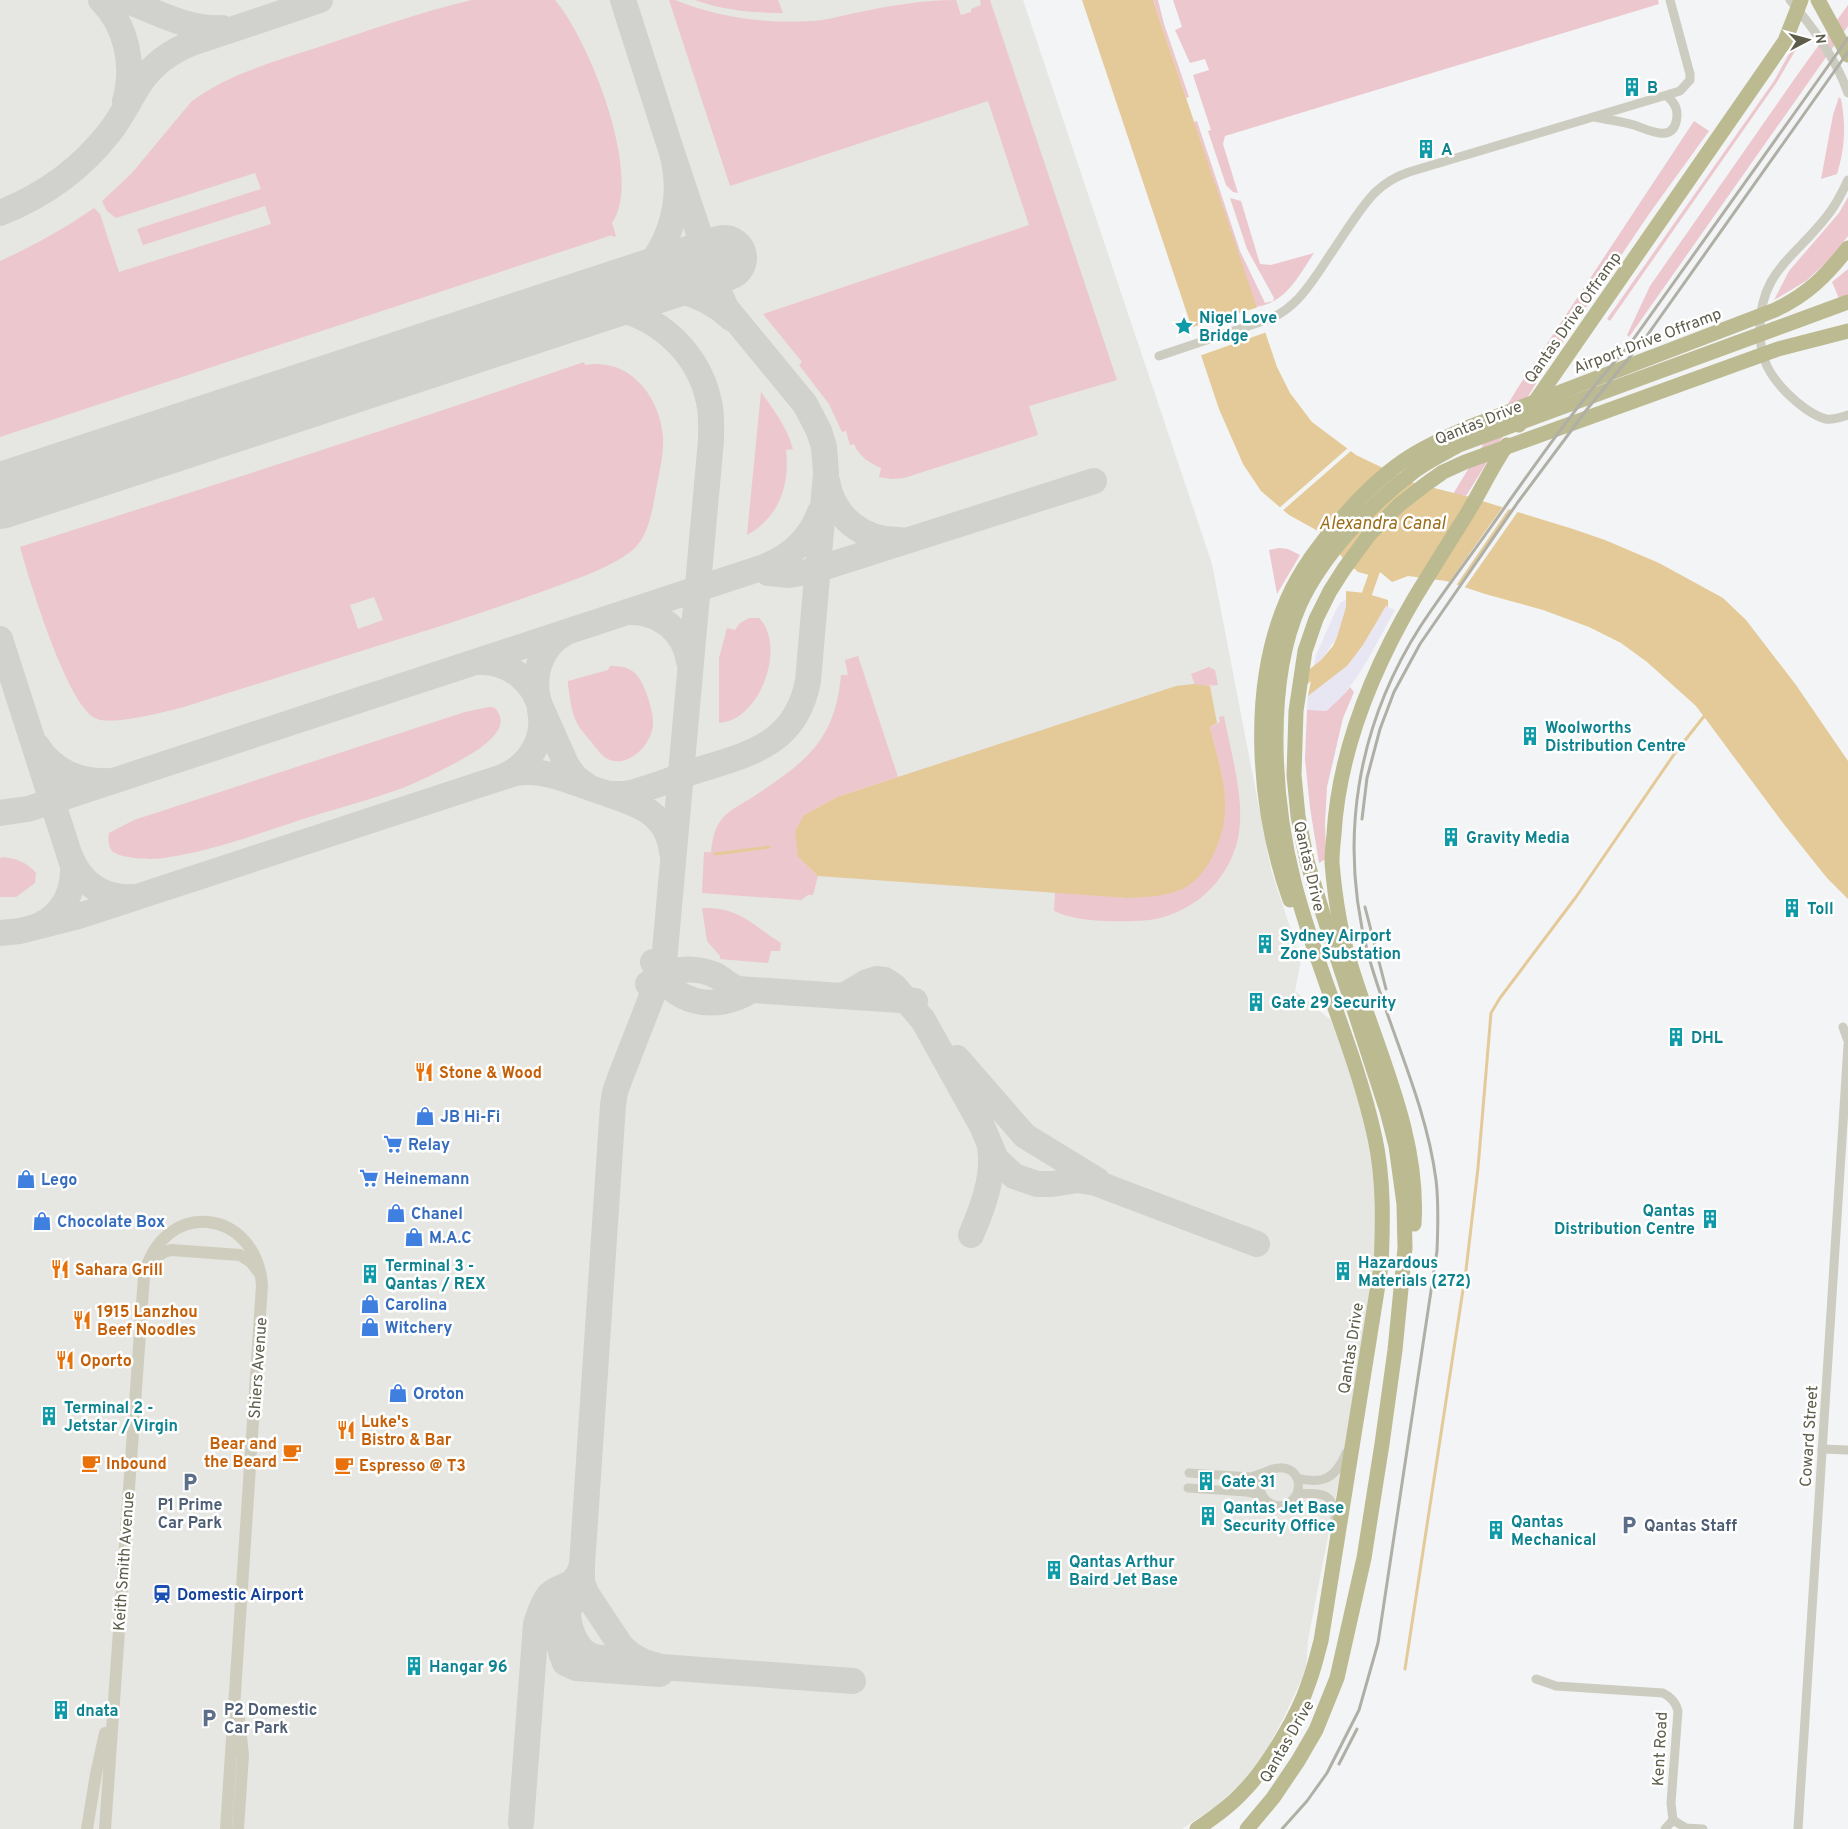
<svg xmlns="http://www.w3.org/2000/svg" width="1848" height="1829" font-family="Overpass,sans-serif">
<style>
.airport{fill:#e6e6e2}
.green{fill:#ecc7ce;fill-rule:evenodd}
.sand{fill:#e8e6f3}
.water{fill:#e5ca99}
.pier{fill:#f3f4f5}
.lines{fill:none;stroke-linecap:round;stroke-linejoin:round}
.stream{stroke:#e5ca99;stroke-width:3}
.canal{stroke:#e5ca99;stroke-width:10}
.taxiway{stroke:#d1d2ce;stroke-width:26}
.runway{stroke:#d1d2ce;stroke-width:66}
.street{stroke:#cdccc0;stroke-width:9}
.secondary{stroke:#cfcebe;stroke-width:12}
.highway{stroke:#bcba90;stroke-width:15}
.rail{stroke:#afafa6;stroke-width:3}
.labels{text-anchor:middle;stroke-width:5;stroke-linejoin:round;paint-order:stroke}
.culture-label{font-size:16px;font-weight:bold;fill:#0d838f;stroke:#fff;text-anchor:start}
.street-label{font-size:16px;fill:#5e5d4c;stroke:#fff}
.food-label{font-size:16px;font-weight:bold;fill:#c56008;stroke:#fff;text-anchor:start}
.shop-label{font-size:16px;font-weight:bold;fill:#366cbe;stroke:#fff;text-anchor:start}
.service-label{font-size:16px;font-weight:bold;fill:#4e5e75;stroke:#fff;text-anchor:start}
.transit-label{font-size:16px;font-weight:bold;fill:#164399;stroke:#fff;text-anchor:start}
.water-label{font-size:18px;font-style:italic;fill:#9b6e1a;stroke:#fff}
</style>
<rect width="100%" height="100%" fill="#f3f4f5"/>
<path class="airport" d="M0,0h1023l189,564 59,306 30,90 -6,31 36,29 23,62 16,60 7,54 -3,65 -25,167 -41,212 -2,30 -22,47 -18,34 -27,35 -24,21 -33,22h-1182z"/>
<g class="green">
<path d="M472,0h83c34,40 89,176 57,223l4,13 -3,1 -1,-2 -612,202v-176c33,-15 64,-32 94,-53l6,6 19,58 152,-48 -6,-18 -122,39 -6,-16 124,-40 -6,-16 -139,45 -9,-7 -5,-10 29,-27 60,-72c36,-28 85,-41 128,-55 51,-17 101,-35 153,-47z"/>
<path d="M669,0h6c42,17 90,24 135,21 15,0 30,-5 45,-8 33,-7 67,-13 101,-13l5,15 10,-3v-3l10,-4 -1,-5h10l127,380 -88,26 9,29 -134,43 -12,1 -13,-2 2,-9c-12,-5 -22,-12 -27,-24l-4,1 -4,-14 -4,1 -13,-28 -30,-39 3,-3 -39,-48 266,-89 -41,-124 -258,85z"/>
<path d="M695,0h83l5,13c-30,0 -60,-3 -88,-13z"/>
<path d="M1153,0h5l6,24 25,73 -3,1z"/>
<path d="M1173,0h485l1,4 -434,132 -2,8 15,49 -5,-1 -7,-7 -18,-54 3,-1 -18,-55 16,-5 -4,-11 -15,4 -15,-33 7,-3z"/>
<path d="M1848,5v21l-219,311 -2,-2 23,-49 150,-215z"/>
<path d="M1795,43l3,3 -21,36 -167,239 -3,-2 167,-238z"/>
<path d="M1839,97l2,2c5,26 4,49 -4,75l-16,5 12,-64z"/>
<path d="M1197,121l43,130 25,52 8,-2 1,-3 -27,-49 -17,-51 11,3 19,63 11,1 43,-12c-16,24 -28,50 -59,54l-61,-185z"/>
<path d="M1694,121l15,10 -60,83 -99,147 -84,135 -13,-2 64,-105z"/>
<path d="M1848,197v39l-18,23 -24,22 -32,19 15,-29 50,-58z"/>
<path d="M1848,269v30l-8,2 -8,-19z"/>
<path d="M584,362l1,3c45,-8 75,32 78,72 1,18 -4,36 -7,53 -4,22 -8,50 -27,63 -21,15 -45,23 -69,32 -35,13 -71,25 -107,37 -90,28 -179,57 -269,85 -20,5 -69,18 -87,12 -29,-10 -68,-140 -77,-172 188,-60 377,-120 564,-185zM374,597l9,23 -25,9 -8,-24z"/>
<path d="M761,392c13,18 26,35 32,57l-7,1c4,36 -7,67 -39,85z"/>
<path d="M1279,548l9,1 12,6 -23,39 -8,-44z"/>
<path d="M749,618h10c28,28 1,103 -40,105v-65l8,-30 8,2 5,-7z"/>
<path d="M858,656l40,121 -61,20 -33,18 -6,42 20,19 -5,19h-5l-7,5 -99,-7 2,-41h7c1,-10 3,-21 8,-29 7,-12 23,-19 34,-26 52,-35 82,-55 88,-122h7l-3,-15z"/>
<path d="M610,666c21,0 28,6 36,26 3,9 7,21 7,30 1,21 -26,49 -47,36 -5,-3 -9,-9 -13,-14 -5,-7 -12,-13 -16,-21 -6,-11 -7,-26 -9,-38v-4l40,-11z"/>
<path d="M1209,667l6,3 3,15 -16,1 -7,-1 -4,-11z"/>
<path d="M1350,687l4,5 -11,26 -16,69 -2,36 1,36 -7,4 -9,-55 -5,-49 2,-49h21c6,-9 16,-14 22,-23z"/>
<path d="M489,707c5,0 7,1 9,5 10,16 -11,31 -22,39 -19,12 -51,28 -71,36 -34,13 -71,22 -105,33 -45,15 -89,31 -136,38 -11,2 -43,1 -52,-7 -4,-5 -4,-12 -3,-18l25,-13 331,-108z"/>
<path d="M1224,716c6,32 18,74 16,106 -2,46 -36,85 -80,96 -18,5 -70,4 -88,-1 -6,-1 -12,-4 -18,-6l1,-19 72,6 35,-4 18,-4 42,-113 -12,-50 10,-5 -1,-5z"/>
<path d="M3,857c14,2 24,5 33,16l-1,10 -19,14h-16v-39z"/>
<path d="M702,908c38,-1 50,17 79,35l-1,8h-9l-3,12 -48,-4v-3l-13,-15z"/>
</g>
<g class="sand">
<path d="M1345,600l2,3 -1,4 -9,30 -15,22 -5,13 -5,3 4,-20 20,-45 4,-7z"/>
<path d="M1386,606l9,4c-19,33 -39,79 -69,101l-19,-1 1,-14 39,-30 16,-21z"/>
</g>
<g class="water">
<path d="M1082,0h71l124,367 13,26 22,29 44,33 58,28 52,13 107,33 32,11 54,23 64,35 23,22 50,65 52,76v138l-21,-21 -44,-55 -87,-117 -49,-44 -26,-19 -32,-16 -46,-17 -58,-16 -39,-13 -38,-5 -16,6 -12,-10 -7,4 -15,-4 -14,-12 -17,-24 -38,-21 -28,-24 -18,-27 -24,-55z"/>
<path d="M1346,591l19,2 23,7v7l-2,-1 -23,39 -16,21 -39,30 4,-21 5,-3 5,-13 11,-13 4,-9 9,-30z"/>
<path d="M1193,684l17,2 7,37 -7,4c12,51 27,85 0,134 -7,12 -17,24 -30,29 -16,7 -36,7 -53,8l-309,-22 -20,-19 -3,-26 9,-16 33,-18 339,-111z"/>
</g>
<g class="pier">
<path d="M1259,307l8,25 -68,24 -10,-28z"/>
<path d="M1349,447l3,3 -71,62 -3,-3z"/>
<path d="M1504,505l6,2 -55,80 -7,-3z"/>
<path d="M1513,508l6,2 -56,80 -6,-2z"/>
</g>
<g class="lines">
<g class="stream">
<path d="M715,854l54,-7"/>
<path d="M1405,1669l61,-399 12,-102 13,-155 9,-15 76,-101 99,-144 30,-38"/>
</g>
<g class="canal">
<path d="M1363,605l14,-40"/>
<path d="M1298,685l30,-24"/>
</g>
<g class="taxiway">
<path d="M101,0c26,26 34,66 24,101"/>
<path d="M125,0c31,12 63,30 97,28"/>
<path d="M0,213c43,-17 80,-43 109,-80 13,-16 21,-35 32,-51 13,-19 31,-31 51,-39l128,-43"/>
<path d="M619,294c40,-13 81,-4 112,24"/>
<path d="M587,301c11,-4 23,-6 33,-12 47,-26 65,-83 53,-133l-50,-156"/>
<path d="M544,318c16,-5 31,-11 48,-11 56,-2 106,41 117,95 3,13 2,25 2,38l-47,522 -5,16 -39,100 -5,14 -2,13 -31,460v17l4,11 35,53 10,9 13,7 17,5 192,14"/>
<path d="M827,481c6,36 36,60 73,59"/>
<path d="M0,499l32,-12"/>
<path d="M768,573l21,2 23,-4 282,-90"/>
<path d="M628,612c31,-1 56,18 61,49"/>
<path d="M0,639l73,227c1,26 -10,48 -33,59"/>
<path d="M478,662c24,-1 43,10 56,30l33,74 8,11 11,8"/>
<path d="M539,703c-8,-27 1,-56 26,-70"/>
<path d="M37,746c15,24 41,36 69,35"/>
<path d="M507,775c24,-12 39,-38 33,-65"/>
<path d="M610,795c30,10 58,19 62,57"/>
<path d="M0,813l28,-4 736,-242c26,-10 46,-28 56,-55"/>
<path d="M71,858c11,26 33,41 62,39"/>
<path d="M0,933l20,-2 59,-15 436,-143c31,-5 58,10 87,19l8,2h15c24,-5 47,-15 70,-23 54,-17 101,-26 113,-90l18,-208 -2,-26 -5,-16 -14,-27 -79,-96 -8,-18 -45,-134"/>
<path d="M653,962c18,43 62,51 99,28"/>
<path d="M648,984c19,-15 44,-19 67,-9 8,4 14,11 23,14l177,12"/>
<path d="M839,996l8,-2 20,-12 10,-3 8,1 9,6 29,34 59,106 14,33 18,17 23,8h15l26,-4 18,3 161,61"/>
<path d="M957,1058l68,78 72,44"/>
<path d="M971,1235c12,-28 24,-59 19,-89"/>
<path d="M582,1576c-5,34 -36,46 -17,87l11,5 84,6"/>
<path d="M568,1611c0,15 7,39 24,45 7,3 17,2 24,3"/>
<path d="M521,1823l15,-199c3,-9 6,-21 13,-29 12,-11 26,-7 32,-27"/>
</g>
<path class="runway" d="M0,496l724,-238"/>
<g class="street">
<path d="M1790,0c24,29 45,57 58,93"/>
<path d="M1595,117c13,3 26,4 39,8 15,5 41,20 43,-9 1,-9 -4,-15 -10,-20"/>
<path d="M1848,180c-6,13 -12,25 -21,36 -33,43 -69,56 -67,118 1,26 9,41 28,60 9,9 25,22 38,25 6,1 16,-2 22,-4"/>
<path d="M1159,356l113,-38c21,-10 33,-26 46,-45 10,-15 20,-30 30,-45 18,-26 29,-45 61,-56l271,-81 10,-11v-6l-20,-74"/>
<path d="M1843,1027l5,14"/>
<path d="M1822,1449l26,1"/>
<path d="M1189,1473l62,4 17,-6"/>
<path d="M1297,1478c26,7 39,0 49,-25"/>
<path d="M1188,1488l59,4 9,2 9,5"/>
<path d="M1297,1494c11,-36 -45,-33 -36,-2 2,6 7,11 13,13 10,3 18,-3 23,-11 23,-2 38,-2 38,26"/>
<path d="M1536,1679l20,7 107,7c8,4 13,9 15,18l-7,92 2,17 13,8 17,1"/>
<path d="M1665,1829l8,-9"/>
<path d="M1798,1829l50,-784"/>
</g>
<g class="secondary">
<path d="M149,1262l15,-10 7,-2 69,5 11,7 7,9"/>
<path d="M87,1829l9,-55 9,-41"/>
<path d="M105,1829l39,-553c19,-79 112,-68 118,9l-36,544"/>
<path d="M238,1829l5,-74 -4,-36"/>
</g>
<g class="highway">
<path d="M1818,0l30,55"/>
<path d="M1519,425l266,-384 16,-41"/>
<path d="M1290,900c-32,-90 -42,-210 -3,-300 13,-30 33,-56 54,-81 20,-23 44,-47 70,-63 19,-12 40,-21 61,-30l303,-116c32,-15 51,-34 73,-62"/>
<path d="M1414,1224c6,-89 -38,-175 -63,-258 -11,-33 -16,-68 -19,-103 0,-9 1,-20 2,-29 5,-83 39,-165 80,-235 17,-28 34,-55 51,-82 15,-24 26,-49 42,-72"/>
<path d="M1197,1829c16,-11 32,-22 45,-36 25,-25 56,-77 67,-111 5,-13 8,-27 12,-41l60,-375c2,-43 3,-86 -6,-128 -19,-88 -59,-169 -81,-256 -21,-82 -29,-200 6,-278 22,-48 71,-100 112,-131 14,-11 31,-19 47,-28l389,-143"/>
<path d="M1247,1829l26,-31 25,-37 18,-31 21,-52 27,-120 18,-114 13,-94 10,-102 -1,-44 -8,-58 -9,-35 -64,-197 -16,-53 -9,-45 -4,-41 2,-64 9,-60 11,-32 14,-28 14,-22 25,-34 30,-30 27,-21 17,-12 22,-10 313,-113 70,-18"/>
</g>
<g class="rail">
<path d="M1362,819l5,-41 13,-49 14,-37 26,-48 98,-142 70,-94 58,-71 202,-285"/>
<path d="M1365,907l21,82"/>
<path d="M1339,1764l18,-35"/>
<path d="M1282,1829l25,-28 20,-28 32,-63 19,-67 59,-392c1,-24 2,-47 -1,-71 -10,-78 -47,-150 -68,-226 -30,-114 -11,-228 52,-327 23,-35 49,-69 73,-103 43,-61 87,-124 137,-180l218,-306"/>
</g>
</g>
<defs>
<g id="building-bare" transform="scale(1.5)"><path d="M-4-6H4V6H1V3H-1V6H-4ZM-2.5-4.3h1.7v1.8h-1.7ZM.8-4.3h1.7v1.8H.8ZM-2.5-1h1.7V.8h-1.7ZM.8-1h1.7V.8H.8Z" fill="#0f9aa8" stroke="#fff" stroke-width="2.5" paint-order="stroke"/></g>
<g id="sight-bare" transform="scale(1.5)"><path d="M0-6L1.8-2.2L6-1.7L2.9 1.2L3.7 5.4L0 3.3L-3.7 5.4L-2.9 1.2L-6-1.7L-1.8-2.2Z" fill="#0f9aa8" stroke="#fff" stroke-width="2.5" paint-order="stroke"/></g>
<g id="restaurant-bare" transform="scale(1.5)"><path d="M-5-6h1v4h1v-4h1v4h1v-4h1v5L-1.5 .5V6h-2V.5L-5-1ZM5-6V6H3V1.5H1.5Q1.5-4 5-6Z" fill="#e8710a" stroke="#fff" stroke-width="2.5" paint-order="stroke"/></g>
<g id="shop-bare" transform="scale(1.5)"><path d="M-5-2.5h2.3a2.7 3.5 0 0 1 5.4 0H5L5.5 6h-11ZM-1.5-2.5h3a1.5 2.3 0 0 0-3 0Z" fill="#3f7fe0" stroke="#fff" stroke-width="2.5" paint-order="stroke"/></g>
<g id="supermarket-bare" transform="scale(1.5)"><path d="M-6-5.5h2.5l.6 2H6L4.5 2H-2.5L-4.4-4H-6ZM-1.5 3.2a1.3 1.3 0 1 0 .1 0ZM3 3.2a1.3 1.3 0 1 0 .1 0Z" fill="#3f7fe0" stroke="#fff" stroke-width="2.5" paint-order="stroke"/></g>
<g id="cafe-bare" transform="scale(1.5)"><path d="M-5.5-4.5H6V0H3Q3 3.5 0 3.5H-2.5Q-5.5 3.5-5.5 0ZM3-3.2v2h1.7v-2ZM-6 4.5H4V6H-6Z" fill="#e8710a" stroke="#fff" stroke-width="2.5" paint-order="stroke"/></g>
<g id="parking-bare" transform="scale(1.5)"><path d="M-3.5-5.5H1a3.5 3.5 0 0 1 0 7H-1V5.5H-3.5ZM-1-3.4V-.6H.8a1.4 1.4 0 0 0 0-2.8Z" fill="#5c6f8a" stroke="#fff" stroke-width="2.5" paint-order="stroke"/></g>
<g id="station-bare" transform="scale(1.5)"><path d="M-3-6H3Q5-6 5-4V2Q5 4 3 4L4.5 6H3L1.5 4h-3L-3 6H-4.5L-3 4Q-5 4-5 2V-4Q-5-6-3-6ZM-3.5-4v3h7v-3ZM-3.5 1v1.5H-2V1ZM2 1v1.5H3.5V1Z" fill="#1a4fb4" stroke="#fff" stroke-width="2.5" paint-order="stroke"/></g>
</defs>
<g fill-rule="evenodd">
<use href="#building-bare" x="1632" y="87"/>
<use href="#building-bare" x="1426" y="149"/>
<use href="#sight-bare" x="1184" y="326"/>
<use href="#building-bare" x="1530" y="736"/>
<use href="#building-bare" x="1451" y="837"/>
<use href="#building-bare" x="1792" y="908"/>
<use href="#building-bare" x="1265" y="944"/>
<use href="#building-bare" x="1256" y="1002"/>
<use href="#building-bare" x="1676" y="1037"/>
<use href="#restaurant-bare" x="424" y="1072"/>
<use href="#shop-bare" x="425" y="1116"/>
<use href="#supermarket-bare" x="393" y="1144"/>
<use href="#supermarket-bare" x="369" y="1178"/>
<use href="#shop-bare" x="26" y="1179"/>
<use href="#shop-bare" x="396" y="1213"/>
<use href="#building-bare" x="1710" y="1219"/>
<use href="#shop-bare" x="42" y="1221"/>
<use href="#shop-bare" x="414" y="1237"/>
<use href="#restaurant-bare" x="60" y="1269"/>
<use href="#building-bare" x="1343" y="1271"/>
<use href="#building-bare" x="370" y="1274"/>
<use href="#shop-bare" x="370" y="1304"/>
<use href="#restaurant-bare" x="82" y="1320"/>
<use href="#shop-bare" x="370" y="1327"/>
<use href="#restaurant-bare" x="65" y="1360"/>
<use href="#shop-bare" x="398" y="1393"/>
<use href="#building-bare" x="49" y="1416"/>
<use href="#restaurant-bare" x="346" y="1430"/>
<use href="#cafe-bare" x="292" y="1452"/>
<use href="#cafe-bare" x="91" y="1463"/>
<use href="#cafe-bare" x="344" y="1465"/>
<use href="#building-bare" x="1206" y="1481"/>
<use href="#parking-bare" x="190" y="1482"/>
<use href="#building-bare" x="1208" y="1516"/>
<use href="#parking-bare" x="1629" y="1525"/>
<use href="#building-bare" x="1496" y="1530"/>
<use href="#building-bare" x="1054" y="1570"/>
<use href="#station-bare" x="162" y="1594"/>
<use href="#building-bare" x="414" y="1666"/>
<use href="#building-bare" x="61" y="1710"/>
<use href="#parking-bare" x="209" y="1718"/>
</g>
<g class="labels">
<g class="culture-label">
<text x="1647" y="93">B</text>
<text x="1441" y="155">A</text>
<text x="1199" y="323">Nigel Love<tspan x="1199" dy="18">Bridge</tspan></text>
<text x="1545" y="733">Woolworths<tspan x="1545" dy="18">Distribution Centre</tspan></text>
<text x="1466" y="843">Gravity Media</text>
<text x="1807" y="914">Toll</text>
<text x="1280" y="941">Sydney Airport<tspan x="1280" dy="18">Zone Substation</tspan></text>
<text x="1271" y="1008">Gate 29 Security</text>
<text x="1691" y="1043">DHL</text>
<text x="1695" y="1216" text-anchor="end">Qantas<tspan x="1695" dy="18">Distribution Centre</tspan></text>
<text x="1358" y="1268">Hazardous<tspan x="1358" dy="18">Materials (272)</tspan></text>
<text x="385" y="1271">Terminal 3 -<tspan x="385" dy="18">Qantas / REX</tspan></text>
<text x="64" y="1413">Terminal 2 -<tspan x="64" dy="18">Jetstar / Virgin</tspan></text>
<text x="1221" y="1487">Gate 31</text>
<text x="1223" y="1513">Qantas Jet Base<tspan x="1223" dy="18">Security Office</tspan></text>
<text x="1511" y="1527">Qantas<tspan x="1511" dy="18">Mechanical</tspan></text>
<text x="1069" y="1567">Qantas Arthur<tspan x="1069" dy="18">Baird Jet Base</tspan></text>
<text x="429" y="1672">Hangar 96</text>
<text x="76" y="1716">dnata</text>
</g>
<g class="street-label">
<text transform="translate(1572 317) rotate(-55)" y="6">Qantas Drive Offramp</text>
<text transform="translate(1647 340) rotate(-21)" y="6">Airport Drive Offramp</text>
<text transform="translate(1478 422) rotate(-22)" y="6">Qantas Drive</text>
<text transform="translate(1310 866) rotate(77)" y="6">Qantas Drive</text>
<text transform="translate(1350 1348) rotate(-81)" y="6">Qantas Drive</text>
<text transform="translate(257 1368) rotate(-86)" y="6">Shiers Avenue</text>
<text transform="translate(1808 1436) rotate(-86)" y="6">Coward Street</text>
<text transform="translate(123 1561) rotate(-86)" y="6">Keith Smith Avenue</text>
<text transform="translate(1286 1741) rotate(-60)" y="6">Qantas Drive</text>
<text transform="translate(1659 1749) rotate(-87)" y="6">Kent Road</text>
</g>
<g class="food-label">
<text x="439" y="1078">Stone &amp; Wood</text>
<text x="75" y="1275">Sahara Grill</text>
<text x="97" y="1317">1915 Lanzhou<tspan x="97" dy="18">Beef Noodles</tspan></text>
<text x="80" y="1366">Oporto</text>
<text x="361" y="1427">Luke's<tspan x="361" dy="18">Bistro &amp; Bar</tspan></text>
<text x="277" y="1449" text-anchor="end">Bear and<tspan x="277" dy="18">the Beard</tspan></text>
<text x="106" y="1469">Inbound</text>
<text x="359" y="1471">Espresso @ T3</text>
</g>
<g class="shop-label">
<text x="440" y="1122">JB Hi-Fi</text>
<text x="408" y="1150">Relay</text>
<text x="384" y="1184">Heinemann</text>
<text x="41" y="1185">Lego</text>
<text x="411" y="1219">Chanel</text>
<text x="57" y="1227">Chocolate Box</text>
<text x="429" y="1243">M.A.C</text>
<text x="385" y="1310">Carolina</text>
<text x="385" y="1333">Witchery</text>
<text x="413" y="1399">Oroton</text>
</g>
<g class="service-label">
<text x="190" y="1510" text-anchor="middle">P1 Prime<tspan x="190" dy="18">Car Park</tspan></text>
<text x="1644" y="1531">Qantas Staff</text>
<text x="224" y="1715">P2 Domestic<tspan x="224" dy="18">Car Park</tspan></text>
</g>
<g class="transit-label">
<text x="177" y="1600">Domestic Airport</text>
</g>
<g class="water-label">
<text x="1382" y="529">Alexandra Canal</text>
</g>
</g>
<g transform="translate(1808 40) rotate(84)" stroke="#ffffff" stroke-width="4" paint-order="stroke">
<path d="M0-4L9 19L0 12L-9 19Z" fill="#5e5d4c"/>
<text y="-8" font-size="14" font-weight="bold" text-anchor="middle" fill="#5e5d4c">N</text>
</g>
</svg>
